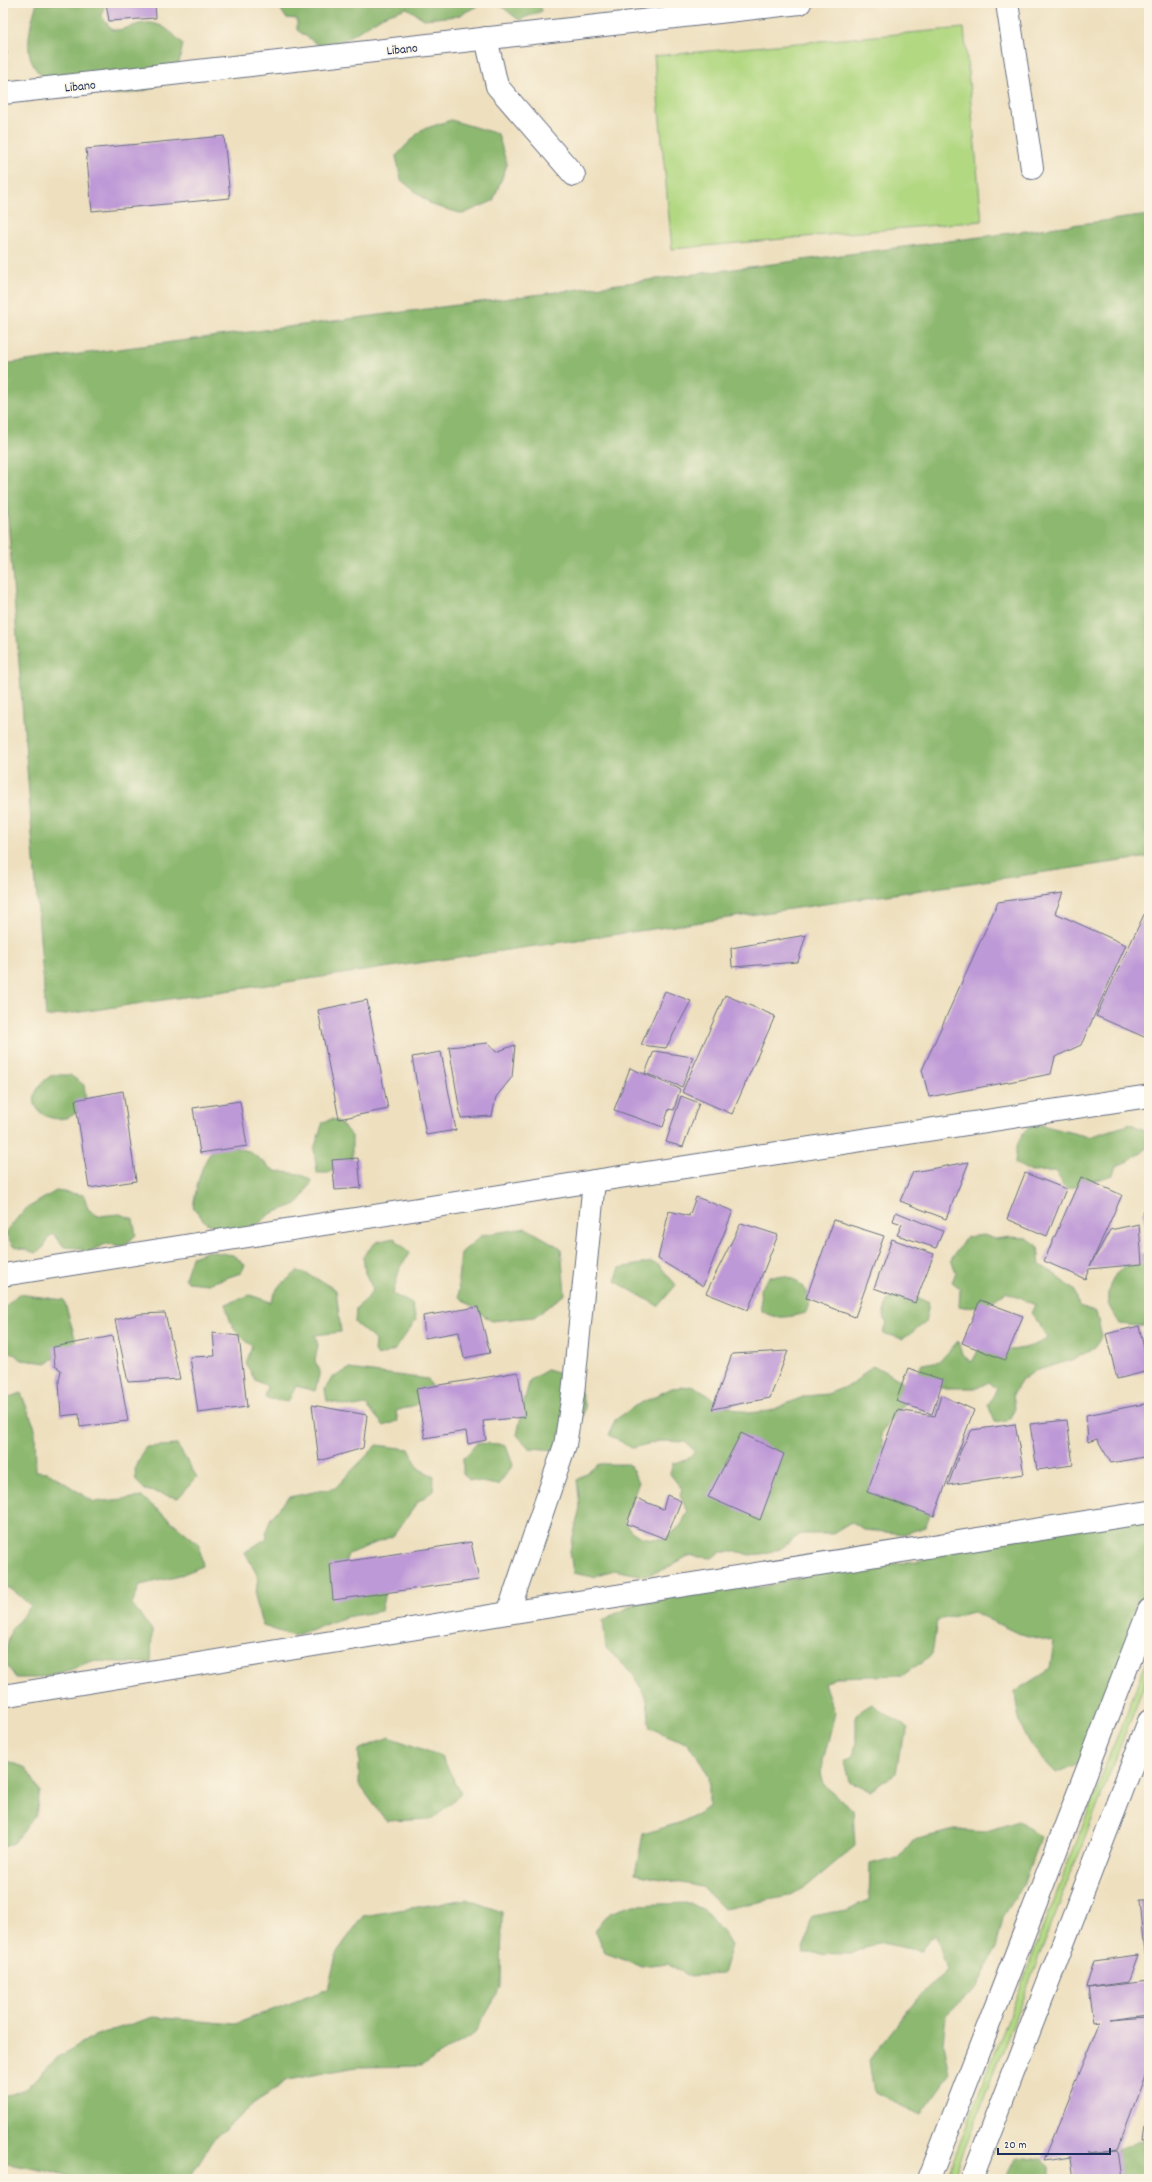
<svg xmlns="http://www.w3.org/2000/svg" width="1152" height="2182" font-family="Dekko,sans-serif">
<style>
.green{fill:#b2d882;stroke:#668470}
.forest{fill:#8db870;stroke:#547467}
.building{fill:#be99d7}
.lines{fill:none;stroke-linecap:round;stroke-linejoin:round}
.minor-casing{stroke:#656d80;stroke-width:24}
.major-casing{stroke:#656d80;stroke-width:24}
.minor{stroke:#fff;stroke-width:22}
.major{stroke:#fff;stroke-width:22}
.labels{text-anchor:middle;stroke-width:3;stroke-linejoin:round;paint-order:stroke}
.street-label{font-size:13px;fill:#1b2f5e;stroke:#fcf5e5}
</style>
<rect width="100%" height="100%" fill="#fcf5e5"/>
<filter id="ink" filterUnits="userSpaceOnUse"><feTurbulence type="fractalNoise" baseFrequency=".025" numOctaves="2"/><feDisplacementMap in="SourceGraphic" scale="8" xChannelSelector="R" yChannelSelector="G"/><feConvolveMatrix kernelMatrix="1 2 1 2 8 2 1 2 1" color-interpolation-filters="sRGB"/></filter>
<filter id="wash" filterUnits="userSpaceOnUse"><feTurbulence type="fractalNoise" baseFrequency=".012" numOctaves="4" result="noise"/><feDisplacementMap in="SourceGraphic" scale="16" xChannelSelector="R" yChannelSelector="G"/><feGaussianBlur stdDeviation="0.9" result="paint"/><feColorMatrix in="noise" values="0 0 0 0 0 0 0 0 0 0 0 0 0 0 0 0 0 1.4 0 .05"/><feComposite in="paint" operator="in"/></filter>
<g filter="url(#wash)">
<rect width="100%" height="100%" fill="#eee0bf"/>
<g class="green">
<path d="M964,28l18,193 -310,28 -18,-193z"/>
<path d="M1149,1655v17l-196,507h-7z"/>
</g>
<g class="forest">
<path d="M37,3h69l-5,12 11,15c13,1 21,-6 34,-7 16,-1 26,10 37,21 -2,7 -3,20 -7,26 -5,5 -15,14 -22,17 -27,14 -102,9 -119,-19 -12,-18 -4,-46 2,-65z"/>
<path d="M277,3h206l-25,13 -34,3 -17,-11 -24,8 -56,35 -30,-21v-11l-11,-1z"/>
<path d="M497,3h42l3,8 -23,9z"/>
<path d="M451,120l47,14 9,31 -14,36 -30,13 -31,-9 -31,-25 -5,-24 25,-26z"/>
<path d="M1149,215v642l-1103,160 -43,-563v-90z"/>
<path d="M52,1075h18l14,10 2,17c-4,4 -8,10 -13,13 -21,12 -51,-6 -33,-30 3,-4 8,-7 12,-10z"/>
<path d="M332,1119l6,2 14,15v23l-24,14h-11l-3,-24 9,-27z"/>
<path d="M1033,1123l56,14 42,-13 18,8v14l-18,14 -15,6 -3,9 -47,14 -11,-18 -24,1 -16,-9c1,-19 3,-27 18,-40z"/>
<path d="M225,1145l24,6 26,20 25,3 12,7 -13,22 -29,11 -15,13 -25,5 -24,-9 -13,-16c4,-22 7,-42 21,-59z"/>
<path d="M56,1191l28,4 4,14 10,7 22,-2 13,5 3,16 -12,11 -18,-2 -19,8 -9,-4 -14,-1 -10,-13 -6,3 -4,10 -8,6 -23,-7 -8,-13 19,-23z"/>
<path d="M526,1228l35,20 4,46 -31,23 -43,4 -32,-24 -1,-18 3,-26 21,-18z"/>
<path d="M984,1235l11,4 15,-2 17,1 11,8 2,19 14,8 21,18 4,16 17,5 6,24 -7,11 -20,12 -40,12 -13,9 -9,14 2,14 -5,11 -15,3 -7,-17 9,-16 -8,-7 -12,6h-36l-26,-11 7,-13 18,-3 18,-20 4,14 10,7 7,-13c28,2 43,3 68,-10l-8,-16 -8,-10 4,-8 -29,-13c-17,11 -26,19 -47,14l1,-18 -8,-6 4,-10 -5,-12 15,-23z"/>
<path d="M394,1238l16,15 -10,14 -7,27 19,10 4,16 -21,30 -17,6 -4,-4 1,-12 -20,-17 1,-15 11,-9 6,-10 -8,-16 -2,-17 13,-14z"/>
<path d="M208,1251l25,4 12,10 -4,8 -33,11 -20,-2 -3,-4 7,-21z"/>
<path d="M1149,1252v72l-10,2 -19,-2c-3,-6 -11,-15 -12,-22 -3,-24 21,-44 41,-50z"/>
<path d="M651,1262l8,3 17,20 -18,21 -43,-25 5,-13z"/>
<path d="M298,1271l14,5 24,14 5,42 -26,3 3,10 -3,16 5,10 -5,20 -19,-5 -8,16 -23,-4 2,-12 -12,-6 -9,-16 6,-18c-16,-13 -23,-21 -26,-42l24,-9 21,7 7,-15z"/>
<path d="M770,1276c23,-1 30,3 40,24l-4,13c-16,4 -31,8 -45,-3l-1,-21z"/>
<path d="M904,1291l25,12 -4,20 -22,16 -20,-6 4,-10 -4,-8 4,-14z"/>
<path d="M18,1294l46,6 12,41 -28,22 -26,-3 -19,-14v-37z"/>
<path d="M872,1366l15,6 23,15 -8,20 -5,3 -16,24 3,20 48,53 -6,20 -22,7 -39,-4 -14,-8 -20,12h-30l-21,15 -18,5 -13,1 -9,-3h-20l-8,6 -24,-2 -23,13 -21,7 -30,-6 -22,7 -19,-4 -3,-22 10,-44 -3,-27 22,-16h30l10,18 -15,40c12,17 22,17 42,17l15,-14 7,-14 -8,-15 2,-7 -12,-15 3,-11 13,-3 9,-9 -10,-9 -25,-1 -28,7 -23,-13 6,-15 20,-14 37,-18 22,-2 27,18 27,9 22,-2 35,-15 22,-2 26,-10z"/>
<path d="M349,1369l79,10 7,15 -20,11 -19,6 2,10 -14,5 -18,-21 -12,2 -27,-6 -2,-12 7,-11z"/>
<path d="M547,1370l30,9 8,28 -6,24 -22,19 -28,-2 -12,-13c4,-18 7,-37 13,-55z"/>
<path d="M21,1393l14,35 1,43 12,1 46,30 48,-5 57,47 4,22 -27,11 -36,8 -8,20 20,25 -1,33 -60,-2 -21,9 -34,8h-20l-13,-18 8,-30 20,-24c-12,-9 -13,-15 -28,-20v-187z"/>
<path d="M477,1443l21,1 8,2 7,19 -15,20 -29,-5 -6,-7v-14z"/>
<path d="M177,1445l20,32 -19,21 -33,-8 -9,-9 -1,-11 10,-23z"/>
<path d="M377,1445l32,4 10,20 15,7 -1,15 -14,10 -26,35 -45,18 -5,14 44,14 -6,29 -35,6 -53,19 -30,-10 -8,-25 3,-24 -13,-25 22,-14 -1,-7 5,-13 18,-21 46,-9z"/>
<path d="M1149,1512v95l-66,154 -27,12c-28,-29 -38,-41 -41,-82l35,-22 4,-27 -37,-9 -44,-21 -36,8 -5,35 -29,20 -66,2 -13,7 11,29 -15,60 3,11 30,26 2,36 -49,41 -17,9 -65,13 -22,-22 -67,-13 8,-40 39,-12 27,-15v-30l-13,-23 -8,-10 -38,-16 -3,-27 -13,-26 -28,-27 -3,-28 32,-16 88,-16 40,-1 47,-13 50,-8 56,-4 25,-9z"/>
<path d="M872,1704l37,25 -9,20 -4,24 -26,18 -21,-9 -5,-21 9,-4 3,-14v-29z"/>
<path d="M389,1737l52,19 20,37 -28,26 -47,2 -27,-37v-34z"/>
<path d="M3,1759l23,9 14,23 -4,24 -22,28 -11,4z"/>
<path d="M1019,1821l21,16 -16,47 -21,33 -7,32 -19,38 -30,28 -3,28 6,32 -29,40 -47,-22 -5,-33 48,-61 30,-29 -12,-36 -15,17 -43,-9 -27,12 -47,-1 9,-37 34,-6 23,-9 1,-37 30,-8 13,-16 42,-10 28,2z"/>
<path d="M466,1899l36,13 -1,75 -27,47 -53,32 -65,1 -68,13 -33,23 -43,38 -23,38h-112l-30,-8 -44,-8v-66l22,-8 34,-33 35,-20 59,-19 82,7 93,-35 9,-37 26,-36z"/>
<path d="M690,1903l14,7 28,34 -9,30 -37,2 -18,-13 -26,3 -37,-13 -11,-22 15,-18 25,-8z"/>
<path d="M1144,2141l5,6v32h-33l2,-29 19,-8z"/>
<path d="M1017,2157l26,3 6,7v12h-43z"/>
</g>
<g id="blocks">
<g class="building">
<path d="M106,3h49l1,15 -47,3z"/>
<path d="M3,22h1l3,32h-4z"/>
<path d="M224,136l6,62 -138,13 -6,-62z"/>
<path d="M1063,893l-8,20 71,32 -45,100 -26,12 -4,17 -122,23 -7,-27 76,-168z"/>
<path d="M1149,904v135l-53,-23z"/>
<path d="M806,935l-8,27 -66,5 -1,-19z"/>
<path d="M665,991l26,10 -25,47 -25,-3z"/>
<path d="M725,995l50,21 -43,98 -50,-22z"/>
<path d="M367,1000l21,109 -49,10 -21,-109z"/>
<path d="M488,1043l8,9 19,-7 -3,32 -16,20 -4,19 -31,2 -12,-71z"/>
<path d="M654,1051l39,6 -11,30 -37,-14z"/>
<path d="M441,1052l15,78 -30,5 -14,-78z"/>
<path d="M630,1068l50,21 -6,21 -5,-1 -6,18 -49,-17z"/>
<path d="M123,1091l13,90 -47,7 -14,-88z"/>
<path d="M681,1096l18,7 -16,44 -17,-5z"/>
<path d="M240,1101l7,45 -47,7 -7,-45z"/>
<path d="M358,1158l3,30 -26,2 -3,-30z"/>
<path d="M969,1162l-23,57 -46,-18 13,-29z"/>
<path d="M1025,1173l41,16 -19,47 -40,-17z"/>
<path d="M1081,1177l41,18 -32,71 20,-36 29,-6 3,40 -53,5 -4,10 -41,-18z"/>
<path d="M696,1197l37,14 -30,75 -45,-27 11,-48 20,5z"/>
<path d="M1149,1210v26h-1l-5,-25z"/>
<path d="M896,1212l47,19 -7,17 -39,-13 5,-11 -9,-3z"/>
<path d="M834,1220l50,16 -29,81 -49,-19z"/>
<path d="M741,1223l37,12 -30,75 -42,-17z"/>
<path d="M892,1239l42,15 -19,49 -41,-15z"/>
<path d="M980,1300l43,16 -18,44 -43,-17z"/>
<path d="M478,1307l12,46 -26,5 -5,-26 -34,6 -2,-22z"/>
<path d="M165,1313l15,66 -52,3 -13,-62 25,-6z"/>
<path d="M1139,1326l10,45 -32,8 -11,-45z"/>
<path d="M213,1333l26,3 8,71 -49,6 -8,-56 25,-1z"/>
<path d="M113,1336l15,85 -48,6 -1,-13 -18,2 -2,-35 2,-11 -6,-4 -2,-19z"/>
<path d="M788,1351l-18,47 -58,11 20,-55z"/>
<path d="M908,1368l35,12 -11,34 -36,-13z"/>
<path d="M518,1372l7,45 -42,4 3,19 -18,4 -2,-13 -41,7 -9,-49z"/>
<path d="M941,1395l33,15 -40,106 -67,-24 30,-82 38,6z"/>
<path d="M1149,1403v53l-38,7 -14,-24 -9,3 -2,-27z"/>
<path d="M312,1405l55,10 -4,33 -44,13z"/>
<path d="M1067,1420l6,45 -36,5 -7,-46z"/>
<path d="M1015,1424l9,50 -76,11 14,-38 10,-17z"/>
<path d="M741,1433l43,21 -24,66 -52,-23z"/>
<path d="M667,1495l14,6 -15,38 -39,-15 9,-26 27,11z"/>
<path d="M471,1542l8,38 -146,20 -3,-36z"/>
<path d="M1139,1901h10v51l-5,1z"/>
<path d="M1138,1955l-10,27 -42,6 8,-27z"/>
<path d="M1149,1981v33l-38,5 38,-3v50l-31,83 -31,4 31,-3 4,29h-48l-3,-23 -28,4 57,-139 -7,1 -5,-34z"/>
<path d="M1148,2114l1,27h-5z"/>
</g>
</g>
</g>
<g filter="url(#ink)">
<use href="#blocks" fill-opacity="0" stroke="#656d80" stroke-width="1"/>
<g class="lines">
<g class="minor-casing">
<g id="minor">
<path d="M1007,3l25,165"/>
<path d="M486,38l11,48 77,89"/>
<path d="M3,93l797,-90"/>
<path d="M3,1275l591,-94 555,-85"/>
<path d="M508,1613l57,-168 8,-51 21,-213"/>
<path d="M3,1696l505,-83 641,-101"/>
</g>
</g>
<g class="major-casing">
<g id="major">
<path d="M929,2179l220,-569"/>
<path d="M972,2179l177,-458"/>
</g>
</g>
<use href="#minor" class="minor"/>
<use href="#major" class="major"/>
</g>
</g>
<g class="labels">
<g class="street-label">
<text transform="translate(402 48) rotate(-6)" y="5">Libano</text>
<text transform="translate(80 85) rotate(-6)" y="5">Libano</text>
</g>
</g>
<rect width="1152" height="2182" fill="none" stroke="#fcf5e5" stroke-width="16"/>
<path d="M998 2148v6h112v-6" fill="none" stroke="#1b2f5e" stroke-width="2"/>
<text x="1004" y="2148" font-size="12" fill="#1b2f5e" stroke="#fcf5e5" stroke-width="3" paint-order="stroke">20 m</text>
</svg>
